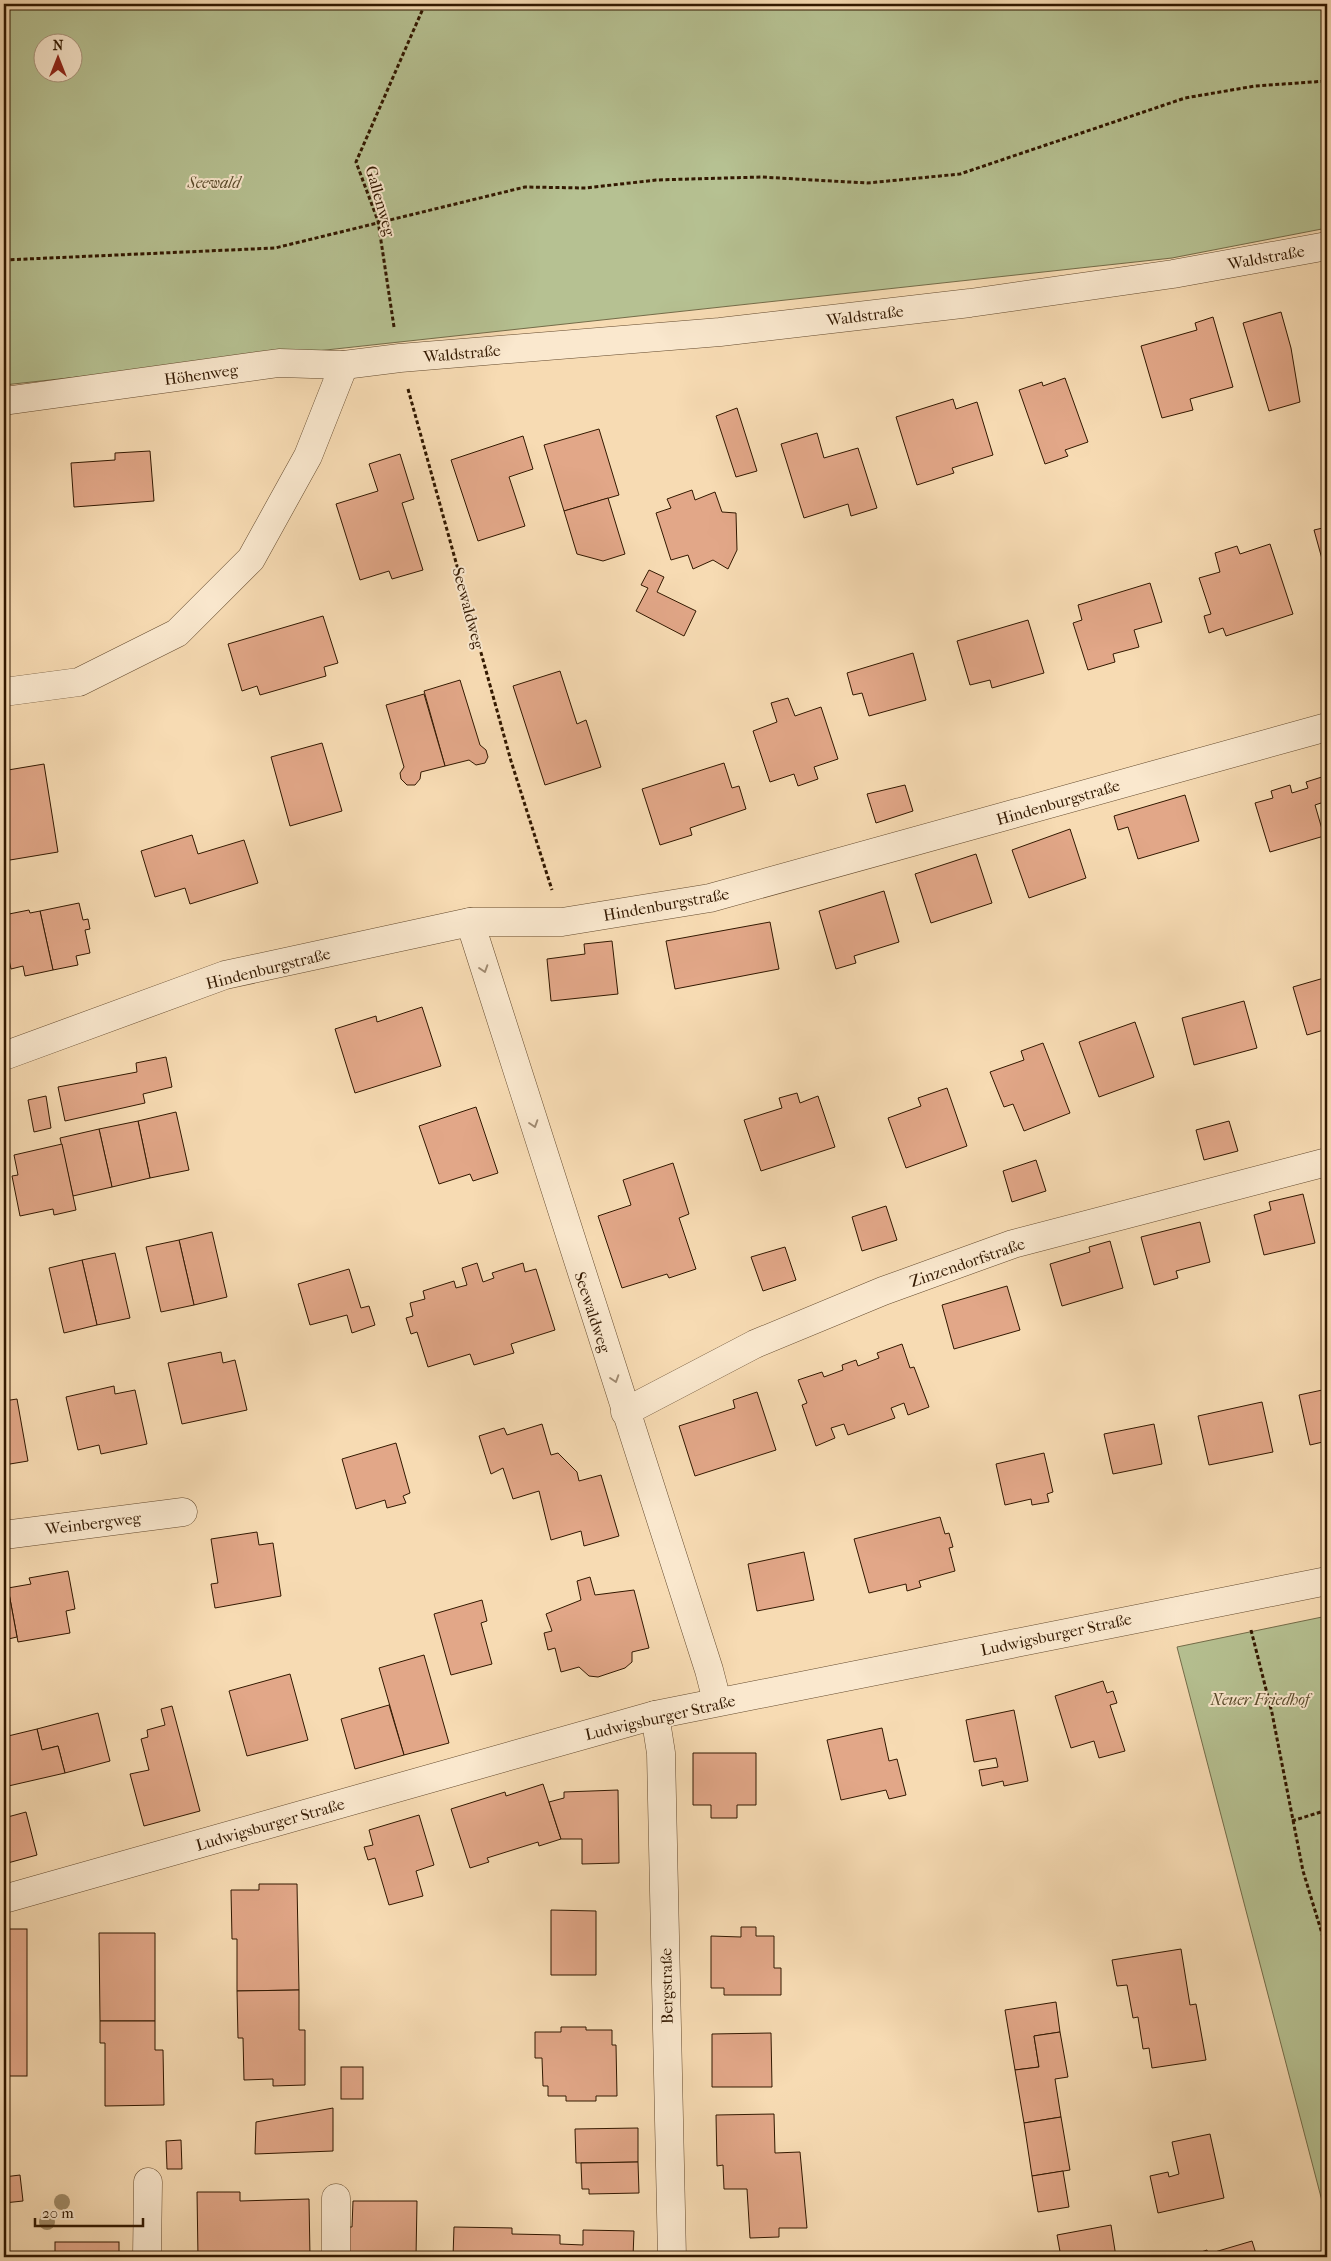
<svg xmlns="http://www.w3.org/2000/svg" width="1331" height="2261" font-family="'IM FELL French Canon',serif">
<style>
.green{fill:#b6c192;stroke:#746c49;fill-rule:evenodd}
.building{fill:#e2a788;stroke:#321800}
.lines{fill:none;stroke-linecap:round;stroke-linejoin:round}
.minor-casing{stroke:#63492d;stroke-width:29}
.path{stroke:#321800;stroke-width:3;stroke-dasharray:4 2.5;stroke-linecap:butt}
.minor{stroke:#fae8ce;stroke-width:28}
.tree{fill:#a18c69}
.oneway{stroke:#a08a71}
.labels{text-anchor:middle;stroke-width:4;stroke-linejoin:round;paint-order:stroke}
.park-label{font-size:16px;font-style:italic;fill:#5a4b2c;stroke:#fae8ce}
.street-label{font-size:16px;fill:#321800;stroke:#fae8ce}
</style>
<rect width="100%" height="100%" fill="#f7dbb3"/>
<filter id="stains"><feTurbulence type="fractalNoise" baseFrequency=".004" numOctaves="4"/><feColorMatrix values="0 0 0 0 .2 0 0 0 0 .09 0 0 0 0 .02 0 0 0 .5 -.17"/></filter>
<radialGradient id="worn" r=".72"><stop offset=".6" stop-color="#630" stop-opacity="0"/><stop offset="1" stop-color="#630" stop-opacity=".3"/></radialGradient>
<g class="green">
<path d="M4,4h1323v224l-155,30 -1168,127zM42,42h30v30h-30z"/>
<path d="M1327,1616v604l-150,-573z"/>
</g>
<g class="building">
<path d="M1281,312l10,36 9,54 -31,9 -26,-88z"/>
<path d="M1213,317l20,70 -43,12 3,11 -31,8 -21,-72 56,-16 -2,-7z"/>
<path d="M1065,378l23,64 -23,8 3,6 -23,8 -26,-74 23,-8 1,4z"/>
<path d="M953,399l3,10 21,-7 16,53 -41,13 2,5 -37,12 -21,-68z"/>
<path d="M737,408l20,63 -21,6 -20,-61z"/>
<path d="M599,429l20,66 -55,16 -20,-66z"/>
<path d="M817,433l7,25 34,-10 19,60 -26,8 -3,-12 -44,14 -23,-74z"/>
<path d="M523,436l10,33 -24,8 16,49 -47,15 -27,-81z"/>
<path d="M150,451l4,50 -80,6 -3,-44 44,-3v-7z"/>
<path d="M400,454l14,45 -12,4 21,67 -31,9 -3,-8 -29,9 -24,-76 42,-13 -9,-27z"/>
<path d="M692,490l3,10 20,-8 7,20 14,1 1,37 -9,19 -15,-9 -20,9 -5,-14 -17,5 -15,-47 15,-5 -4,-9z"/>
<path d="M608,498l17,56 -22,7 -26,-7 -13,-43z"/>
<path d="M1327,527v50l-13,-47z"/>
<path d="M1270,544l23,70 -67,22 -3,-8 -14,5 -5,-17 7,-2 -12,-36 21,-6 -5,-19 22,-7 3,8z"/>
<path d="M649,570l15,7 -7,15 39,19 -12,25 -48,-25 12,-23 -7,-3z"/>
<path d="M1150,583l12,39 -28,8 5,17 -26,7 2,8 -27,8 -15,-47 9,-3 -4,-15z"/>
<path d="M323,616l15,47 -14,4 2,9 -66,19 -3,-9 -15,5 -14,-47z"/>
<path d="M1028,620l16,53 -52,15 -2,-8 -20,5 -13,-44z"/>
<path d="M913,653l13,47 -57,16 -7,-23 -9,2 -6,-22z"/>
<path d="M560,671l17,53 9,-4 15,47 -56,18 -32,-99z"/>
<path d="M460,680l20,65 6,5 2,7 -3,6 -9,2 -7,-5 -24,6 -21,-75z"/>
<path d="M424,694l21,72 -24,6 -1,7 -5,6h-8l-6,-6 -1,-6 4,-6 -18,-62z"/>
<path d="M788,698l7,18 26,-9 17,52 -24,8 4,12 -20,7 -4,-12 -24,8 -17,-51 24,-9 -6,-19z"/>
<path d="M322,743l20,68 -52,15 -19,-69z"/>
<path d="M724,763l8,25 7,-2 7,23 -56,19 2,7 -32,10 -18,-56z"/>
<path d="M44,764l14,88 -54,9v-80l5,-1 -1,-10z"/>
<path d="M1325,776l2,25 -12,4 9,31 -54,16 -15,-49 18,-5 -2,-7 19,-6 2,8 16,-5 -2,-6z"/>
<path d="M905,785l8,26 -37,12 -9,-29z"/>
<path d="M1185,795l14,46 -61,18 -10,-32 -10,3 -4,-14z"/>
<path d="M1070,829l16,49 -57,20 -17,-48z"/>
<path d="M192,835l6,19 46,-14 14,43 -68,21 -5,-16 -30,9 -14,-46z"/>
<path d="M976,854l16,49 -61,20 -16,-49z"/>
<path d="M884,891l15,51 -45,14 2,7 -20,6 -17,-58z"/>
<path d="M79,903l4,17 5,-1 2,10 -5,1 5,23 -14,3 2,9 -25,5 -13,-59z"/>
<path d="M29,910l1,3 10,-2 13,59 -28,6 -2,-10 -12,3 -4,-19 -3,1v-36z"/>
<path d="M770,922l9,47 -104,20 -9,-48z"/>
<path d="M612,941l6,53 -67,7 -4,-42 38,-5 -1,-10z"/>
<path d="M1327,970v59l-20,6 -14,-48 31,-9 -2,-6z"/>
<path d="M1244,1001l13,47 -63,17 -12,-47z"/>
<path d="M422,1007l19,59 -86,27 -20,-64 41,-13 1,6z"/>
<path d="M1135,1022l19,55 -55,20 -20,-55z"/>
<path d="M1043,1043l27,70 -46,18 -11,-27 -9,3 -14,-35 34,-12 -3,-9z"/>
<path d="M166,1057l6,30 -29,7 2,9 -80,18 -7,-34 79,-15 -1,-9z"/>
<path d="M947,1088l20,58 -61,22 -18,-50 33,-12 -3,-8z"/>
<path d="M797,1093l3,10 18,-7 17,51 -74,24 -17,-51 38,-12 -3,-10z"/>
<path d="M46,1096l5,32 -17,4 -6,-32z"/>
<path d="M476,1107l22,66 -25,8 -3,-7 -31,10 -20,-58z"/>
<path d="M176,1112l13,58 -39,8 -12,-57z"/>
<path d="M138,1121l12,57 -38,9 -13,-58z"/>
<path d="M1229,1121l9,30 -34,9 -8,-30z"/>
<path d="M99,1129l13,58 -39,9 -13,-58z"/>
<path d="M62,1144l14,66 -22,5 -1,-6 -33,7 -8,-40 6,-1 -4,-20z"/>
<path d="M1036,1160l10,31 -34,11 -9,-31z"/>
<path d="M673,1163l16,51 -10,4 17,51 -27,9 -2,-4 -45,14 -24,-72 33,-11 -8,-25z"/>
<path d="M1303,1194l12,49 -51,12 -10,-40 17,-5 -2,-8z"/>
<path d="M886,1206l11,34 -35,11 -10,-34z"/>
<path d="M1200,1222l10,40 -34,9 2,7 -24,7 -13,-48z"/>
<path d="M212,1232l15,65 -33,8 -15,-65z"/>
<path d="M179,1240l15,65 -33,7 -15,-65z"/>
<path d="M1110,1241l13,47 -61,18 -12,-42 40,-12 -1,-5z"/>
<path d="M785,1247l11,33 -33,11 -12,-34z"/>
<path d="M115,1253l15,65 -33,7 -15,-65z"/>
<path d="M82,1260l15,65 -33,8 -15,-65z"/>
<path d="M477,1263l6,19 11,-4 -2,-5 31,-10 2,9 11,-3 19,61 -44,14 3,9 -40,12 -4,-11 -42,13 -11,-35 -6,2 -5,-16 7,-2 -3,-13 15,-4 -2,-8 31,-10 2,7 11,-3 -5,-17z"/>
<path d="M349,1269l12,39 8,-2 6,19 -23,8 -5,-18 -37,10 -12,-41z"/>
<path d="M1007,1286l13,44 -66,19 -12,-44z"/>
<path d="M902,1344l8,24 4,-1 15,40 -21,8 -4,-12 -13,5 4,10 -47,17 -4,-11 -13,4 4,10 -19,8 -14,-41 5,-2 -9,-23 24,-8 2,5 19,-7 -1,-5 14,-5 2,6 21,-8 -2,-5z"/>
<path d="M221,1352l2,11 12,-3 12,50 -65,14 -14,-61z"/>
<path d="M114,1386l1,8 20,-4 12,54 -46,10 -2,-9 -21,5 -12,-53z"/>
<path d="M1327,1389v52l-17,4 -11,-50z"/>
<path d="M757,1392l19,58 -81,26 -16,-50 56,-18 -2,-8z"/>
<path d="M17,1399l11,62 -24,4v-64z"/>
<path d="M1262,1402l11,50 -64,13 -11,-49z"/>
<path d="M542,1424l9,31 7,-2 19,19 2,9 22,-6 18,61 -35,10 -3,-15 -30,9 -12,-49 -26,8 -10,-31 -12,6 -12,-38 25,-8 3,7z"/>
<path d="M1154,1424l8,40 -49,10 -9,-40z"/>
<path d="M396,1443l14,50 -7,3 3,7 -19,5 -2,-8 -29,9 -14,-50z"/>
<path d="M1044,1453l9,39 -6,2 2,8 -17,3 -1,-6 -26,6 -9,-41z"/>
<path d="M940,1517l5,17 4,-1 4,14 -4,1 6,23 -36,10 2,6 -14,4 -1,-7 -37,9 -15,-54z"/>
<path d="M257,1532l2,13 14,-2 8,53 -66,12 -4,-24 7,-1 -7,-44z"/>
<path d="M804,1552l10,48 -57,11 -9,-47z"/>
<path d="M68,1571l7,38 -9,2 4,22 -52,9 -10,-54 23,-4 -2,-6z"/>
<path d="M590,1577l5,18 39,-5 15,58 -17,4v10l-7,6 -27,9 -9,-1 -10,-9 -18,5 -6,-24 -7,2 -4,-17 8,-2 -6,-17 35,-14 -4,-19z"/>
<path d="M8,1588l9,49 -13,3v-51z"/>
<path d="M482,1600l5,21 -6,2 11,41 -41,11 -17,-61z"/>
<path d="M424,1655l25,88 -45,12 -25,-87z"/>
<path d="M290,1674l18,66 -61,16 -18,-65z"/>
<path d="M1103,1681l4,12 6,-2 4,12 -7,2 15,46 -26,7 -5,-17 -23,7 -16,-52z"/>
<path d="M389,1705l15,50 -49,14 -14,-50z"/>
<path d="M172,1706l28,105 -56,15 -14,-52 19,-4 -8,-31 7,-2 -1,-7 18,-5 -4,-16z"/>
<path d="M1014,1710l14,71 -24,5 -1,-5 -21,5 -3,-16 19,-3 -2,-9 -22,4 -8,-42z"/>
<path d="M98,1713l12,48 -45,12 -7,-27 -16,4 -5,-21z"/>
<path d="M882,1728l7,33 8,-2 9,36 -17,4 -3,-9 -45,10 -14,-60z"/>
<path d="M37,1729l5,21 16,-4 7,27 -61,14v-50z"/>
<path d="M693,1753h63v52h-19v13h-26v-13h-18z"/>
<path d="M543,1784l18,55 -22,7 -1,-4 -51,16 2,4 -19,6 -19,-59 54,-17 1,4z"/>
<path d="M618,1790l1,73 -37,1v-25h-21l-12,-37 15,-4v-6z"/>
<path d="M26,1812l11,43 -33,9v-46z"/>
<path d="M419,1815l15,50 -18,6 7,25 -34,9 -14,-47 -7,2 -4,-13 9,-2 -4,-15z"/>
<path d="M259,1884h38l2,106 -62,1v-52h-5l-1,-49h28z"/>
<path d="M551,1910l45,1v64h-45z"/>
<path d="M741,1927h15v9h18v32h7v27h-57v-7h-13v-52l30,1z"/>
<rect x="4" y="1929" width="23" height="147"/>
<path d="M99,1933h56v88h-55z"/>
<path d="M1181,1949l9,56 6,-1 10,56 -54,8 -3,-20 -6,1 -5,-32 -5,1 -6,-33 -10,1 -5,-26z"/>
<path d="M299,1990v40h6v55l-32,1v-7l-29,1 -1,-42h-5l-1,-47z"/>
<path d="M1056,2002l4,30 -26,4 5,31 -24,3 -10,-60z"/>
<path d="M100,2021h55v29h8l1,55 -59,1v-63h-5z"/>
<path d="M561,2027h25v3h26v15h4l1,51h-21v5h-30v-5h-18v-10h-5l-1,-28h-7v-26h26z"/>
<path d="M1060,2032l8,45 -13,2 6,38 -37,6 -9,-53 24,-3 -5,-31z"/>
<path d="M771,2033l1,54h-60v-53z"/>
<rect x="341" y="2067" width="22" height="32"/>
<path d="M333,2108v43l-78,3 1,-32z"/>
<path d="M774,2114l1,39 25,-1 7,76h-28v9l-29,1 -3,-49h-23l-1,-24 -6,1 -1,-51z"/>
<path d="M1061,2117l9,53 -38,6 -8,-53z"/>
<path d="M638,2128v34l-62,1 -1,-34z"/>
<path d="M1210,2134l14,64 -66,15 -8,-37 18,-4 1,5 10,-3 -7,-32z"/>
<path d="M181,2140l1,29h-15l-1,-28z"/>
<path d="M638,2162l1,31 -50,1v-5h-7l-1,-26z"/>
<path d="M1063,2171l6,36 -31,5 -6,-36z"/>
<path d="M20,2175l3,26 -19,2v-26z"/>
<path d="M197,2192h43v9l69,-2 1,58h-112z"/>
<path d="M353,2201h64l-1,56h-64v-2h-7v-28h7z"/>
<path d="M1111,2225l5,32h-55l-4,-22z"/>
<path d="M454,2227l58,1v6l48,1v9l23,1v-15l51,1 -1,26h-180z"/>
<path d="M1252,2241l5,16h-71l21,-7 1,4z"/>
<rect x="55" y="2242" width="64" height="15"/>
</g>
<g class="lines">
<g class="minor-casing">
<g id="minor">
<path d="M4,401l275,-38 65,2 56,-7 320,-26 250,-29 203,-29 154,-28"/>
<path d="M4,692l75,-10 98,-49 74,-74 57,-103 36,-91"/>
<path d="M470,922l239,748 8,31"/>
<path d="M4,1056l221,-81 245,-53h92l148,-24 617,-171"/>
<path d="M625,1412l130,-68 128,-53 130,-47 314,-82"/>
<path d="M4,1535l179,-23"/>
<path d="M655,1715l6,38 11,504"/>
<path d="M4,1899l651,-184 672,-134"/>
<path d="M336,2198v59"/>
<path d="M147,2257l1,-75"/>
</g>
</g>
<g class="path">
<path d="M4,260l271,-12 250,-61 61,1 70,-8 105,-3 106,6 93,-9 225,-76 70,-12 72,-5"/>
<path d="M394,327l-16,-106 -22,-59 69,-158"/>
<path d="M408,389l103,372 41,129"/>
<path d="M1251,1630l21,83 31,158 24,79"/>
<path d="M1327,1653v3"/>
<path d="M1292,1821l35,-11"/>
</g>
<use href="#minor" class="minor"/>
</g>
<g class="tree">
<circle cx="62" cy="2202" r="8"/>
<circle cx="47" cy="2222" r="8"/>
</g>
<defs><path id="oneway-chevron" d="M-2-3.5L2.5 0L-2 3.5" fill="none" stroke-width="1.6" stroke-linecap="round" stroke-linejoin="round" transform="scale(1.25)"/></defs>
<g class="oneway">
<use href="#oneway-chevron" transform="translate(484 969) rotate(72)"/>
<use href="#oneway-chevron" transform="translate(534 1124) rotate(72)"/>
<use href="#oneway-chevron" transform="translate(615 1379) rotate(72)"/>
</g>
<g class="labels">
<g class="park-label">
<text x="214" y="188">Seewald</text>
<text x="1260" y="1705">Neuer Friedhof</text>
</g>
<g class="street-label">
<text transform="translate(381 201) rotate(74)" y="6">Gallenweg</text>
<text transform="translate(1266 257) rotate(-10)" y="6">Waldstraße</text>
<text transform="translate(865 315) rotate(-7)" y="6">Waldstraße</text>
<text transform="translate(462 353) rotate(-5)" y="6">Waldstraße</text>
<text transform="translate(201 374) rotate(-8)" y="6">Höhenweg</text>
<text transform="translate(469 608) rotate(75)" y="6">Seewaldweg</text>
<text transform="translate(1058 802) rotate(-16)" y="6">Hindenburgstraße</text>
<text transform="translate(666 904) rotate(-10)" y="6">Hindenburgstraße</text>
<text transform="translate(268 968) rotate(-14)" y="6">Hindenburgstraße</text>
<text transform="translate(967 1262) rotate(-19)" y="6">Zinzendorfstraße</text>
<text transform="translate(593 1312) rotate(72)" y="6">Seewaldweg</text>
<text transform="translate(93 1523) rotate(-7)" y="6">Weinbergweg</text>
<text transform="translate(1056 1634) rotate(-12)" y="6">Ludwigsburger Straße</text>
<text transform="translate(660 1717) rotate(-13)" y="6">Ludwigsburger Straße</text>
<text transform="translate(270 1824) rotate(-16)" y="6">Ludwigsburger Straße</text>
<text transform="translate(666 1986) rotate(-91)" y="6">Bergstraße</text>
</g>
</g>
<rect width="1331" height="2261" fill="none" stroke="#f7dbb3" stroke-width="20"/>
<rect x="5" y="5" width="1321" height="2251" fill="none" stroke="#321800" stroke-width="2.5"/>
<rect x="10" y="10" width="1311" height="2241" fill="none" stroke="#321800"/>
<g transform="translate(58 58)"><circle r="24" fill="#fae8ce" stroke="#aa957c"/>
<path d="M0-4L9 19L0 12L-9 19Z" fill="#8f2418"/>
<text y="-8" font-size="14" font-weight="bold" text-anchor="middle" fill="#321800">N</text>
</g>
<path d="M35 2218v8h108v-8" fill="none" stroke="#321800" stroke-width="2.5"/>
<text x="42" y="2218" font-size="15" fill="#321800" stroke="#fae8ce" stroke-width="4" paint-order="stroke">20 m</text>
<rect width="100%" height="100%" filter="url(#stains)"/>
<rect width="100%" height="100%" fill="url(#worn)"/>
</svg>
